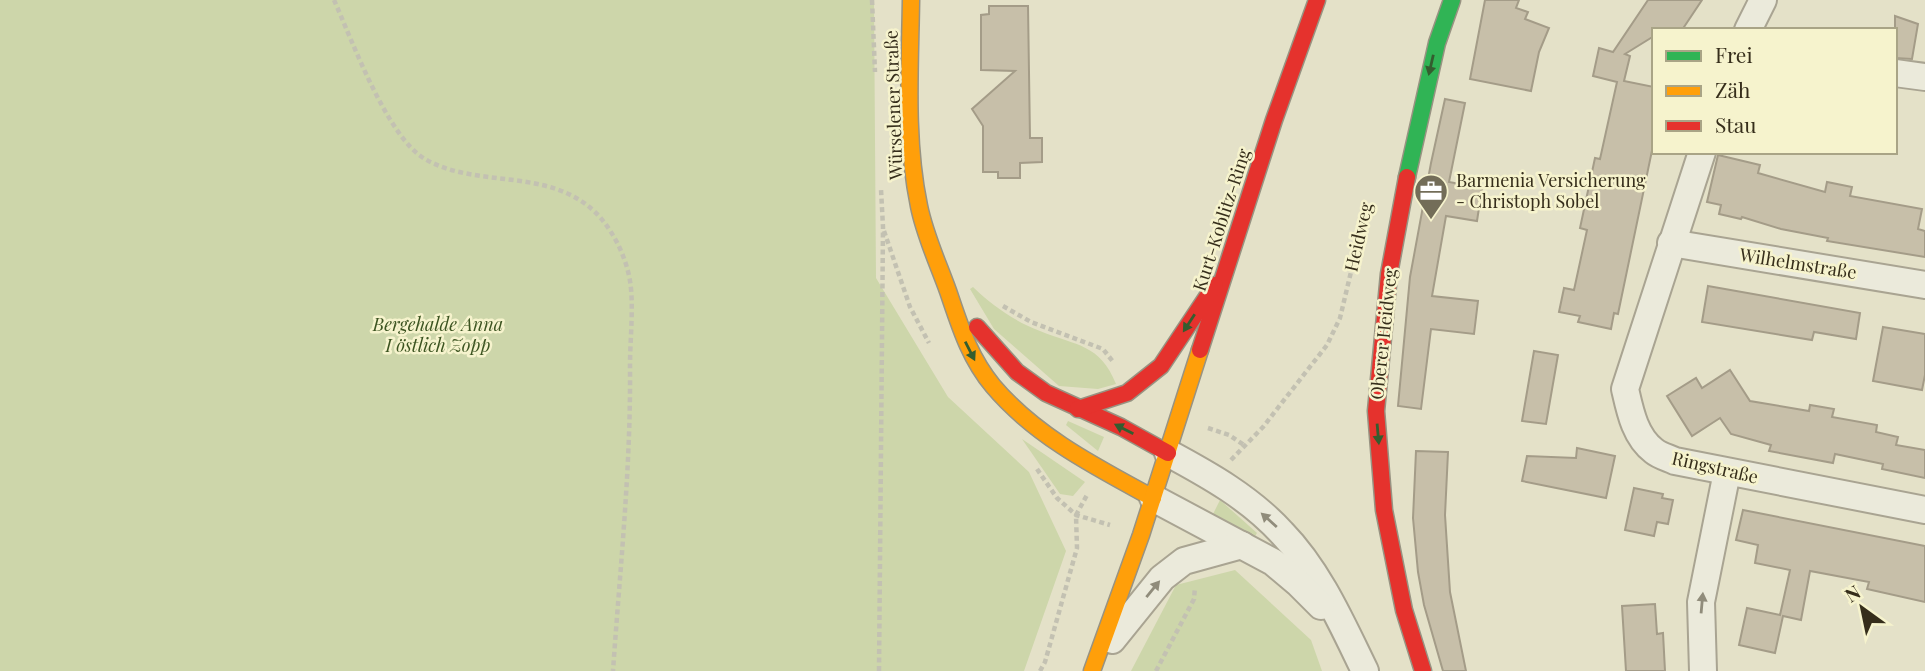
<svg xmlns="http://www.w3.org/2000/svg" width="1925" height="671" font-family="'Playfair Display',serif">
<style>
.green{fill:#cdd6aa}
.building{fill:#c7bfa9;stroke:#a49c88;stroke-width:2}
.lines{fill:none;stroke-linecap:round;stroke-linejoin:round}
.street-casing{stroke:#a9a492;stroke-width:30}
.fast-casing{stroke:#989382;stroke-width:19}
.slow-casing{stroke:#989382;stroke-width:19}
.jam-casing{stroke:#989382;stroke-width:19}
.path{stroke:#c3c1b2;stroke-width:4.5;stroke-dasharray:5 3.5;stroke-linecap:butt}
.street{stroke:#ebeadb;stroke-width:26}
.fast{stroke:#30b455;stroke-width:16}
.slow{stroke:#ff9f0a;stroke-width:16}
.jam{stroke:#e5322d;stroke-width:16}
.oneway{fill:#345d2f}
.oneway2{fill:#908c7b}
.labels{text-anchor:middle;stroke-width:5;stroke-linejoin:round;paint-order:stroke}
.street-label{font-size:18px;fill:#362e1b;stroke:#f6f3cd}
.poi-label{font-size:18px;fill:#362e1b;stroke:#f6f3cd;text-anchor:start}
.park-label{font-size:18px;font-style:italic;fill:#3c5421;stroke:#f6f3cd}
</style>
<rect width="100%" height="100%" fill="#e4e1c8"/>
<g class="green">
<path d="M0,0h874l2,278 72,119 81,75 37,79 -42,120h-1024z"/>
<path d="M973,287c20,19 41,34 67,44 37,15 60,13 76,53l-18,5 -39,-3 -65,-57 -24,-40z"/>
<path d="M1068,421l36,16 -6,14 -32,-26z"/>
<path d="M1022,439l63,43 -12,14 -13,-2z"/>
<path d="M1220,500l37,33 -3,5 -41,-24z"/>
<path d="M1235,570l76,70 11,31h-191l45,-86z"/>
</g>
<g class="building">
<path d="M1485,0h34l-3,8 12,4 -3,7 24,9 -10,24 -8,39 -61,-12z"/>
<path d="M1648,0h54l-20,30h-28v6l-29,18 5,2 -6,25 30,6v54l-36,173 -4,-1 -3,16 -33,-7 2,-6 -21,-4 5,-24 10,2 13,-60 -7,-2 15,-70 5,1 17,-77 -24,-6 6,-28 14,4z"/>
<path d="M989,6h39l2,132h12v24l-22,1v15h-22v-6h-15v-46l-11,-17 43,-38 -34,-1v-55l8,-1z"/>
<path d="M1895,16l23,8 -6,35 -17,-1z"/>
<path d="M1445,99l20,4 -16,79 33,6 -5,33 -31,-5 -14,80 46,5 -4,33 -43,-5 -10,80 -23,-3 12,-129 21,-114z"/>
<path d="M1718,155l42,10 -2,8 67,19 2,-10 25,5 -2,9 72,13 -4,20 7,2v26l-98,-16 1,-3 -47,-9 -39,-12 -1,2 -22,-5 2,-9 -14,-3z"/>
<path d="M1708,286l152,27 -4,26 -42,-7 -2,8 -110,-18z"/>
<path d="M1883,327l42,7v41l-3,15 -49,-9z"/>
<path d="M1534,351l24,4 -12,69 -24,-3z"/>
<path d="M1730,370l20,31 59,10 1,-6 24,4 -2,8 45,8 -1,7 22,5 -2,8 29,5v28l-43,-9 1,-5 -48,-10 -2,9 -64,-12 2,-6 -40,-11 -11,-16 -28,18 -25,-40 29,-18 6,10z"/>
<path d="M1577,448l38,8 -9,42 -84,-17 5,-25 49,2z"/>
<path d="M1416,451l32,1 -3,63 5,77 16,79h-23l-19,-66 -6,-33 -5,-54z"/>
<path d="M1634,488l29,6 -1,4 11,2 -5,24 -11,-2 -3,14 -29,-6z"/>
<path d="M1743,510l182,36v56l-58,-13 2,-7 -59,-11 -9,49 -18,-4 -8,37 -36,-8 8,-37 33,7 10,-45 -35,-7 3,-18 -22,-5z"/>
<path d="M1655,604l2,30 6,-1 2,38h-39l-4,-65z"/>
</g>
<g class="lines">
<g class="street-casing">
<g id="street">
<path d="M1748,30l15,-30"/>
<path d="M1895,73l30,4"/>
<path d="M1702,152l-77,237c5,22 10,48 29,62 6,5 15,7 21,10l250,49"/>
<path d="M1671,243l254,42"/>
<path d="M1168,453c41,22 82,45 114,80 37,38 60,91 83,138"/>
<path d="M1153,498l120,64 25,21 23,23"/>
<path d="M1112,640l50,-62 22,-17 58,-16"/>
<path d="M1703,671l-2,-69 26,-130"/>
</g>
</g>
<g class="fast-casing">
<path id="fast" d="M1407,177l30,-134 15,-43"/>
</g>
<g class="slow-casing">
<g id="slow">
<path d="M911,0c-1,69 -6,139 8,206 6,30 19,57 29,85 12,35 21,66 45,95 42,50 103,81 160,112"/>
<path d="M1092,671l49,-136 59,-185"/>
</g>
</g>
<g class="jam-casing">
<g id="jam">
<path d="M1407,177l-18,97 -13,137 8,99 20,100 19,61"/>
<path d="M977,327l40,45 29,21 75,34 47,26"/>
<path d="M1200,350l74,-230 43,-120"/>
<path d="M1078,409l49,-16 34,-27 54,-81"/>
</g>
</g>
<g class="path">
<path d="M334,0c18,40 53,137 91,159 52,30 121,8 169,52 18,17 32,45 36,70 4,24 0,59 0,84 1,102 -10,204 -17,306"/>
<path d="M872,0l3,72"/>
<path d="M884,231l26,76 19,36"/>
<path d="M1003,306l28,16 72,27 11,14"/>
<path d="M1208,428l21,7 15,10"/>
<path d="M1231,460l32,-33 64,-82 13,-27 26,-109"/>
<path d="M1037,469l20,29 19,17 34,10"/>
<path d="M879,671l4,-444 -2,-38"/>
<path d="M1040,671l5,-9 32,-114 -1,-33 11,-20"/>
<path d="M1156,671l38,-72 1,-12"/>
</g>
<use href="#street" class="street"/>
<use href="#fast" class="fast"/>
<use href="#slow" class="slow"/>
<use href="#jam" class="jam"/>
</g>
<defs><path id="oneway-solid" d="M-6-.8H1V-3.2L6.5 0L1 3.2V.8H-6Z" transform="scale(1.75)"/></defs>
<g class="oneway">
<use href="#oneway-solid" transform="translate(1431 65) rotate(103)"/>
<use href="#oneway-solid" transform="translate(1189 323) rotate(123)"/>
<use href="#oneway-solid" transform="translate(970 351) rotate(63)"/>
<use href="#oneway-solid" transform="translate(1124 429) rotate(-153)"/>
<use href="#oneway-solid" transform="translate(1378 434) rotate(85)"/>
</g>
<g class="oneway2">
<use href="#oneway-solid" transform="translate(1269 520) rotate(-138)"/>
<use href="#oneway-solid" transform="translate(1153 589) rotate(-51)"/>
<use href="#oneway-solid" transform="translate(1702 603) rotate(-85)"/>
</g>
<defs>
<g id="office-pin" transform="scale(1.75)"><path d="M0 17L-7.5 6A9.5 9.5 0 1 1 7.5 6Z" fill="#736d58" stroke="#f6f3cd"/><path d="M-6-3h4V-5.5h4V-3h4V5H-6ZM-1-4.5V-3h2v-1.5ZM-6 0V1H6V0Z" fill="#fff"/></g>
</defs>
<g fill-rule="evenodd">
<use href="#office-pin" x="1431" y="191"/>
</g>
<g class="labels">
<g class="street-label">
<text transform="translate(894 105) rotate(-92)" y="6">Würselener Straße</text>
<text transform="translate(1222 220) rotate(-72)" y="6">Kurt-Koblitz-Ring</text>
<text transform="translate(1359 237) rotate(-77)" y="6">Heidweg</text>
<text transform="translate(1798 264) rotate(9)" y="6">Wilhelmstraße</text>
<text transform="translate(1384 334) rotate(-84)" y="6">Oberer Heidweg</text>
<text transform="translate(1715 468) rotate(13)" y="6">Ringstraße</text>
</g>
<g class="poi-label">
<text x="1456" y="187">Barmenia Versicherung<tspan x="1456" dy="21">- Christoph Sobel</tspan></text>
</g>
<g class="park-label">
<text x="438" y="331">Bergehalde Anna<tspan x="438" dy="21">I östlich Zopp</tspan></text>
</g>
</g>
<rect x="1652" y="28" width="245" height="126" fill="#f6f3cd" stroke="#a9a486" stroke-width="2"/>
<rect x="1666" y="51" width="35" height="10" fill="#30b455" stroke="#a9a486" stroke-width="2"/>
<text x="1715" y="63" font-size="21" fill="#362e1b">Frei</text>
<rect x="1666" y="86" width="35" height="10" fill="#ff9f0a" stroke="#a9a486" stroke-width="2"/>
<text x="1715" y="98" font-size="21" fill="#362e1b">Zäh</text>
<rect x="1666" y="121" width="35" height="10" fill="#e5322d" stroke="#a9a486" stroke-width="2"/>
<text x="1715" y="133" font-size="21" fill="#362e1b">Stau</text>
<g transform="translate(1862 608) rotate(327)" stroke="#f6f3cd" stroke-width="5" paint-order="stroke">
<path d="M0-5L12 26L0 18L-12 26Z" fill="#362e1b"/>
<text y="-10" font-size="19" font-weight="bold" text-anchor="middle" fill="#362e1b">N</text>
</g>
</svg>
